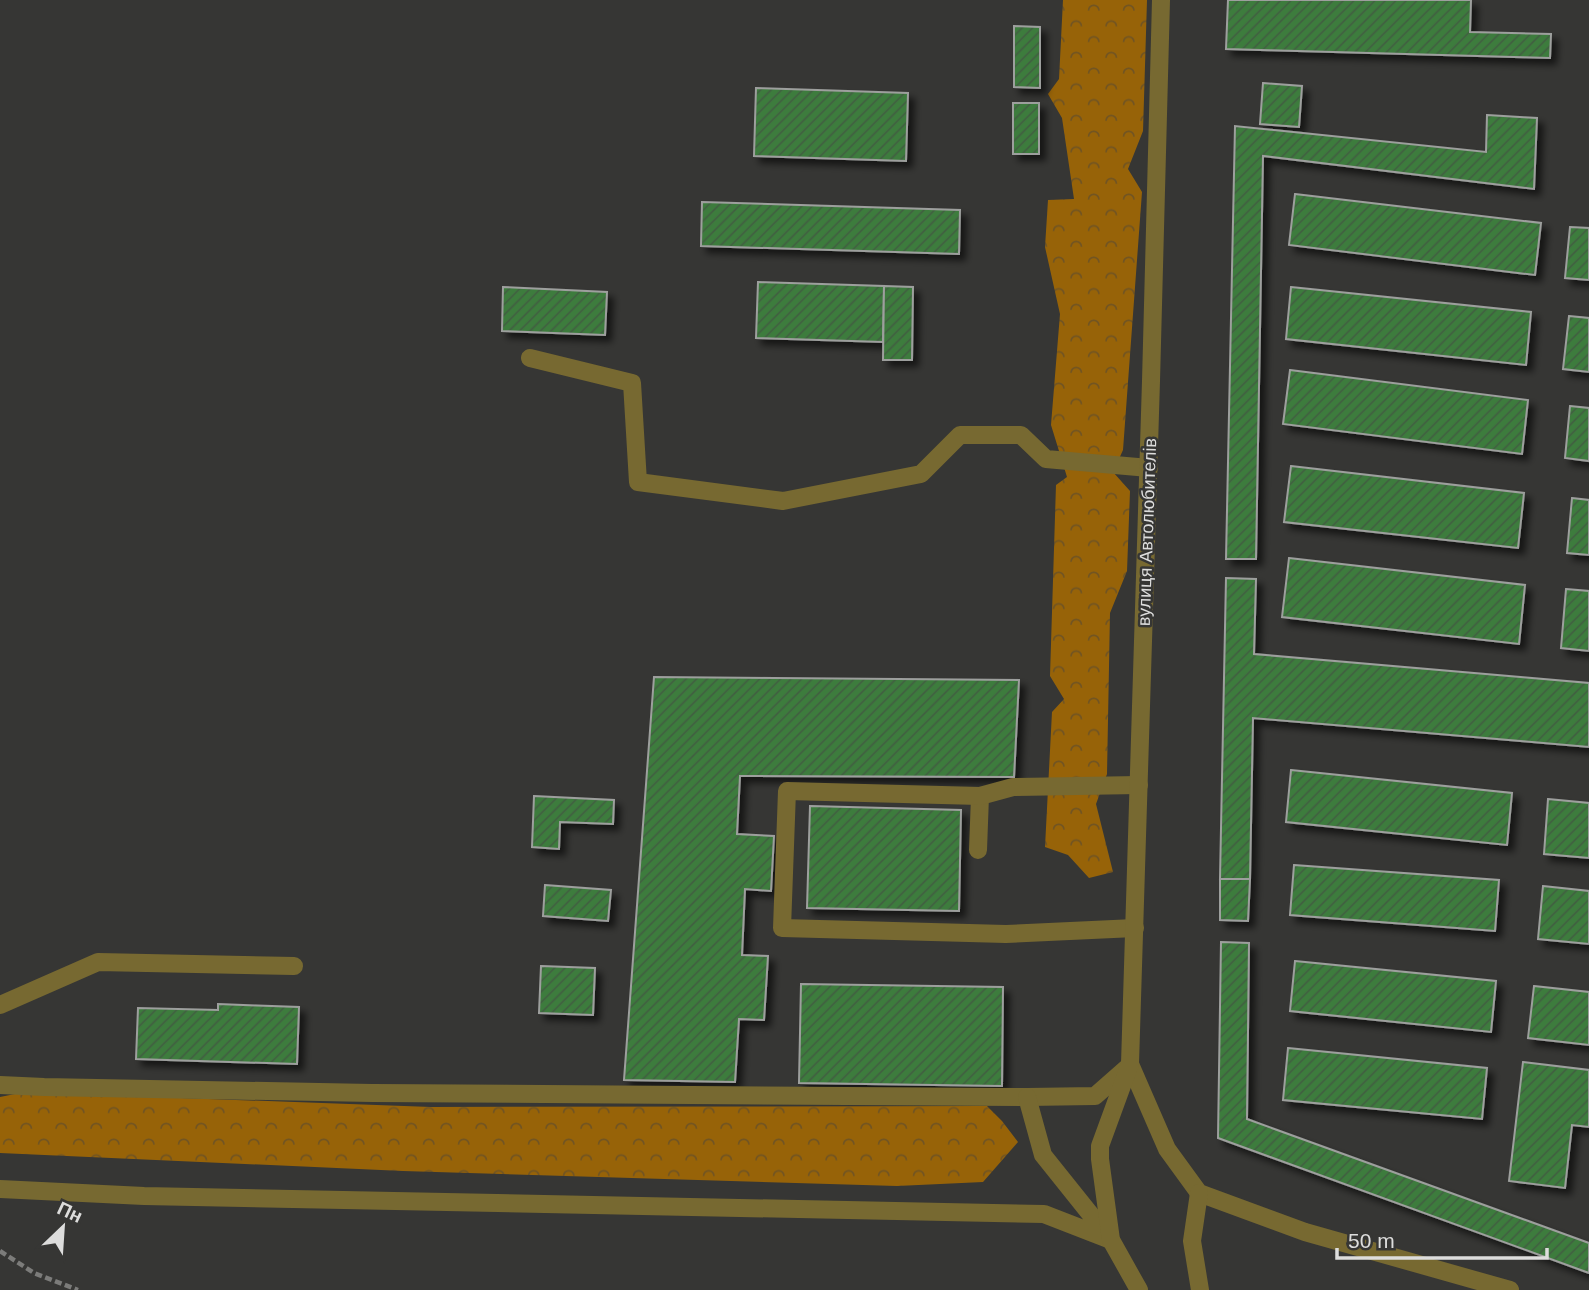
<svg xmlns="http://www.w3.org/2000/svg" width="1589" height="1290" font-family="Helvetica,sans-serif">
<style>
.forest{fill:url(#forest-crowns)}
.building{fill:url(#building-hatch);stroke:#9d9f9d;stroke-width:2;filter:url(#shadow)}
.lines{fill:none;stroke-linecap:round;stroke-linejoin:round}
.path{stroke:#7c7c7a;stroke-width:4.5;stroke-dasharray:7 3.5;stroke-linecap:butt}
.minor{stroke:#776931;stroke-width:18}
.labels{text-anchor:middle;stroke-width:5;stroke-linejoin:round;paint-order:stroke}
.street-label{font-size:18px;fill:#dddddc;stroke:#363634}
</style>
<defs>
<pattern id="forest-crowns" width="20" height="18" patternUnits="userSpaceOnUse" patternTransform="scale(1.75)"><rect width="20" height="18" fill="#976308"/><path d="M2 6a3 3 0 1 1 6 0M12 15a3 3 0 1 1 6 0" fill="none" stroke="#715422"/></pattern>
<pattern id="building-hatch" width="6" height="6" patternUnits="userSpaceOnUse" patternTransform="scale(1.75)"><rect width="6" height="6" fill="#3e7b3e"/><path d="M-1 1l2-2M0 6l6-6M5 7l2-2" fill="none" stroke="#406140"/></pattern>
<filter id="shadow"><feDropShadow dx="6" dy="6" stdDeviation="3.5" flood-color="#0009"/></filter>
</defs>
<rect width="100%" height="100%" fill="#363634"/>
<g class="forest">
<path d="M1063,0h84l-4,131 -15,38 14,23 -19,258 -10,22 17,19 -3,80 -17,42 -3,161 -11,30 17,68 -24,6 -21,-23 -23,-8 7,-135 12,-13 -14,-23 6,-191 11,-8 -16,-52 9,-111 -15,-67 3,-47 26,-1 -12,-81 -14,-24 11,-15z"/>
<path d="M15,1094h56l360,13 556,-1 15,15 16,21 -35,40 -86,4 -494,-15 -403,-18v-56z"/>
</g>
<g class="building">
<path d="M1228,0h243l-1,32 81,2 -1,24 -324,-9z"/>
<path d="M1014,26l26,1v61l-26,-1z"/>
<path d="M1263,83l39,3 -3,41 -39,-3z"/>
<path d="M756,88l152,5 -2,68 -152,-5z"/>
<rect x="1013" y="103" width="26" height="51"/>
<path d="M1487,115l50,3 -3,71 -271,-33 -7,403h-30l9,-433 251,26z"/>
<path d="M1295,194l246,29 -6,52 -246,-30z"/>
<path d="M702,202l258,8 -1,44 -258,-8z"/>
<path d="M1570,227l19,1v52l-24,-2z"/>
<path d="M758,282l126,4 -1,56 -127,-4z"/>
<path d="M884,286l29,1 -1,73h-29z"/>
<path d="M503,287l104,5 -2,43 -103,-4z"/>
<path d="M1291,287l240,25 -5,53 -240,-26z"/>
<path d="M1569,316l20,2v54l-26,-3z"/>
<path d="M1290,370l238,30 -6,54 -239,-30z"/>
<path d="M1570,406l19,2v53l-24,-3z"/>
<path d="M1291,466l233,27 -6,55 -234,-26z"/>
<path d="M1572,498l17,2v55l-22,-2z"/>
<path d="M1289,558l236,27 -6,59 -237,-27z"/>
<path d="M1226,578l30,1 -2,75 335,29v64l-336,-29 -3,161h-30z"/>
<path d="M1566,589l23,2v60l-28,-3z"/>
<path d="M654,677l365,3 -5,97 -274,-1 -3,58 37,2 -3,55 -26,-2 -3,66 26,1 -4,64 -25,-1 -4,63 -111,-2z"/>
<path d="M1291,770l221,23 -5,52 -221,-23z"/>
<path d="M534,796l80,4 -1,24 -53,-2 -1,27 -27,-2z"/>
<path d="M1548,799l41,4v55l-45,-4z"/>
<path d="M810,806l151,4 -2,101 -152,-3z"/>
<path d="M1294,865l205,15 -4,51 -205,-16z"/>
<path d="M1220,879h30l-2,42 -28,-1z"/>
<path d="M545,885l66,5 -3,31 -65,-5z"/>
<path d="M1543,886l46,5v53l-51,-5z"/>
<path d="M1221,942l28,1 -2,176 342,124v30l-371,-135z"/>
<path d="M1295,961l201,20 -5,51 -201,-21z"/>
<path d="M541,966l54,2 -2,47 -54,-2z"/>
<path d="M801,984l202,3 -1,99 -203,-3z"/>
<path d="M1534,986l55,6v53l-61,-7z"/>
<path d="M218,1004l81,3 -2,57 -161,-5 2,-51 80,2z"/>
<path d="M1288,1048l199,20 -5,51 -199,-19z"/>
<path d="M1523,1062l66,8v57l-17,-2 -7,63 -56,-7z"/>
</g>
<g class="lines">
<path class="path" d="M0,1251l34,22 44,17"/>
<g class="minor">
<path d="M530,358l102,25 6,99 145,19 138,-27 39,-39h61l25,24 103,9"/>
<path d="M978,850l2,-54"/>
<path d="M1135,928l-129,6 -224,-6 5,-137 193,5 33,-9 126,-2"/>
<path d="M0,1005l98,-43 196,4"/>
<path d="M1130,1064l37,85 32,44 106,39 205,58"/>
<path d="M0,1085l44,2 328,6 655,4 68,-1 33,-29"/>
<path d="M0,1189l144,7 900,18 67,26 -68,-85 -16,-58"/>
<path d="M1199,1193l-7,48 8,49"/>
<path d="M1139,1290l-28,-50 -11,-81v-13l30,-82 21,-683 10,-381"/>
</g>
</g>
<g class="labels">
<g class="street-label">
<text transform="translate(1147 532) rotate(-88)" y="6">вулиця Автолюбителів</text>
</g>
</g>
<g transform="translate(63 1227) rotate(25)" stroke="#363634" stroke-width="5" paint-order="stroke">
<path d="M0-5L12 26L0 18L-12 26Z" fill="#dddddc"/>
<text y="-10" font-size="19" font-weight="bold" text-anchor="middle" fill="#dddddc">Пн</text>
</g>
<path d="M1337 1248v10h210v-10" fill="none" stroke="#dddddc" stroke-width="3.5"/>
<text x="1348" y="1248" font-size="21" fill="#dddddc" stroke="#363634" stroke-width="5" paint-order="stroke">50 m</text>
</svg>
